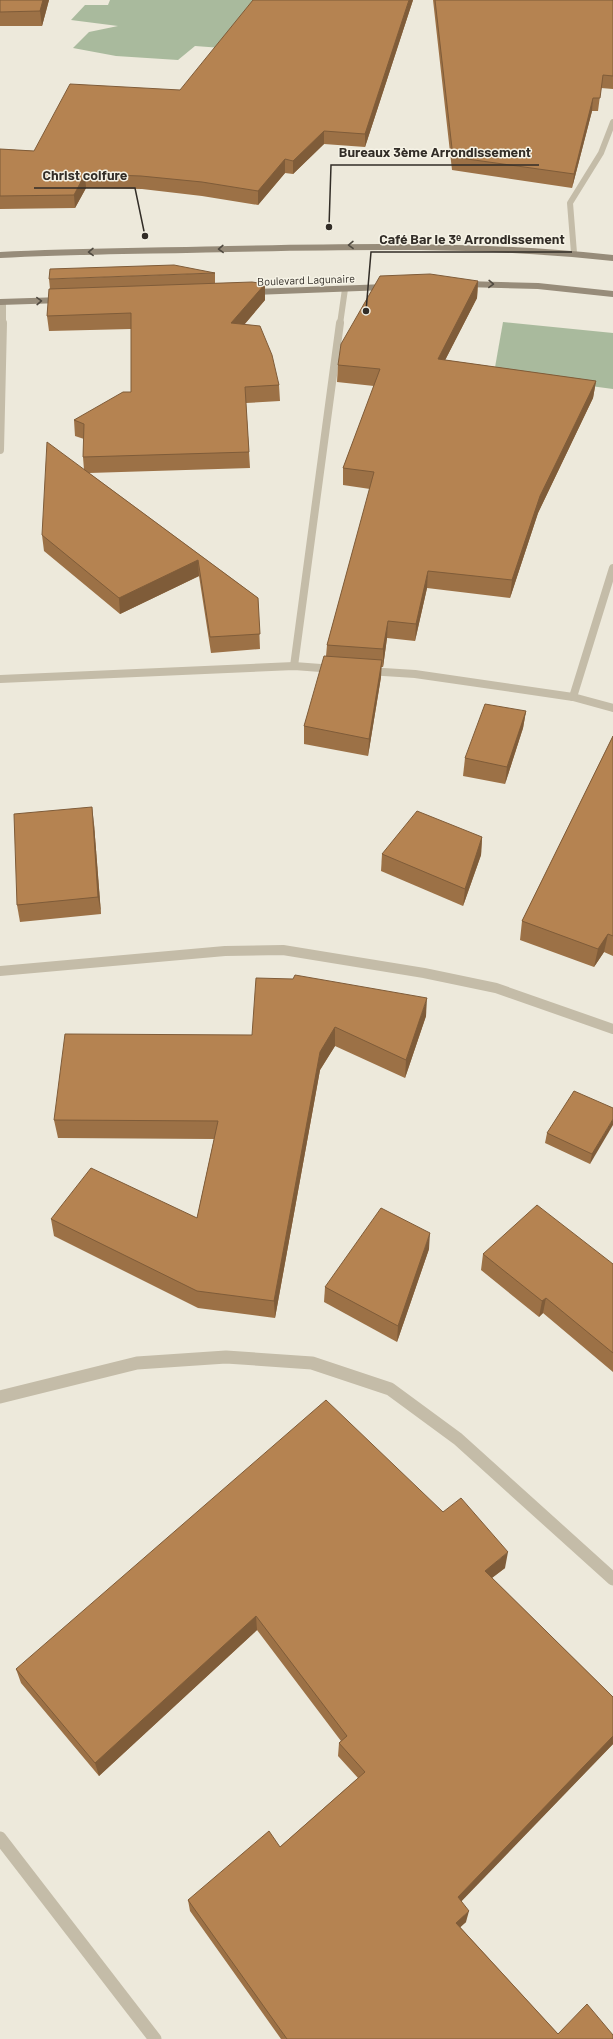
<svg xmlns="http://www.w3.org/2000/svg" width="613" height="2039" font-family="Barlow,sans-serif">
<style>
.green{fill:#a9ba9d}
.lines{fill:none;stroke-linecap:round;stroke-linejoin:round}
.street-far3{stroke:#c4bca8;stroke-width:6}
.street-far2{stroke:#c4bca8;stroke-width:8}
.street-far1{stroke:#c4bca8;stroke-width:10}
.street{stroke:#c4bca8;stroke-width:13}
.secondary{stroke:#978c7a;stroke-width:6}
.wall{fill:#9c7146}
.shaded-wall{fill:#7f5c39}
.building{fill:#b58351;stroke:#7f5c39}
.oneway{stroke:#504a40}
.labels{text-anchor:middle;stroke-width:3;stroke-linejoin:round;paint-order:stroke}
.far-street-label{font-size:11px;fill:#322d27;stroke:#f6f3e6}
.leader{fill:none;stroke:#322d27;stroke-width:1.5}
.callout-dot{fill:#322d27;stroke:#f6f3e6;stroke-width:1.5}
.callout-label{font-size:14px;text-anchor:middle;font-weight:bold;fill:#322d27;stroke:#f6f3e6;stroke-width:3;stroke-linejoin:round;paint-order:stroke}
</style>
<rect width="100%" height="100%" fill="#ede9db"/>
<g class="green">
<path d="M110,0h268l-156,48 -27,-2 -17,14 -62,-4 -43,-8 16,-16 29,-6 -47,-6 14,-15h23z"/>
<path d="M503,322l110,11v56l-119,-16z"/>
</g>
<g class="lines">
<g class="street-far3">
<path d="M574,253l-4,-50 31,-50 12,-31"/>
<path d="M3,324v-22"/>
<path d="M340,324l5,-35"/>
</g>
<g class="street-far2">
<path d="M0,450l3,-127"/>
<path d="M294,666l46,-343"/>
<path d="M368,671l47,3 158,23 40,11"/>
<path d="M0,679l294,-13 40,3"/>
<path d="M573,697l40,-129"/>
</g>
<path class="street-far1" d="M0,971l225,-20 58,-1 141,23 72,15 117,41"/>
<g class="street">
<path d="M0,1397l137,-34 89,-6 86,6 78,26 68,50 155,140"/>
<path d="M0,1838l155,201"/>
</g>
<g class="secondary">
<path d="M0,255c76,-4 152,-4 228,-6 129,-3 257,-5 385,9"/>
<path d="M464,284l74,2 75,8"/>
<path d="M252,292l134,-5"/>
<path d="M0,302l62,-2"/>
</g>
</g>
<g class="wall">
<path d="M0,0h49l-7,26h-42z"/>
<path d="M413,0l-48,147 -41,-3 -31,30 -8,-1 -27,32 -56,-9 -60,-7 -56,-1 -11,20 -75,1v-60l34,2 146,-61z"/>
<path d="M433,0h180v89l-12,-1 -3,23h-6l-20,77 -120,-18z"/>
<path d="M215,273v10l50,1v16l-21,25 35,60 1,16 -34,2 4,65 -161,5 169,125 2,51 -49,4 -12,-77 -79,38 -76,-63 -2,-16 42,-65 -1,-13 1,-18 -9,-3 -1,-16 57,-28v-63l-82,2 -2,-15 3,-27 -1,-10z"/>
<path d="M478,281l-1,17 -32,62 151,21 -3,17 -55,115 -28,85 -83,-10 -12,53 -28,-3 -4,29h-2v10l-13,79 -64,-12v-18l22,-70 1,-11 43,-156 -27,-4v-17l31,-82 -37,-4 1,-17z"/>
<path d="M526,711l-3,17 -18,56 -42,-8 2,-18z"/>
<path d="M613,736v220l-9,-4 -10,15 -74,-27 2,-19z"/>
<path d="M94,824l7,90 -81,8 -3,-17z"/>
<path d="M482,837l-1,18 -18,51 -82,-35 1,-17z"/>
<path d="M426,1016l-21,62 -70,-32 -15,24 -45,248 -77,-10 -144,-72 -3,-17 146,-1 17,-79 -156,-1 -4,-18 198,-85z"/>
<path d="M613,1108l-23,56 -45,-21 2,-10z"/>
<path d="M429,1249l-32,93 -73,-40 1,-15z"/>
<path d="M483,1254l130,10v108l-70,-59 -4,4 -58,-47z"/>
<path d="M443,1512l62,56 -13,10 121,119v47l-152,157 5,21 -6,5 98,107 55,5h-332l-91,-128 -2,-11 92,-53 78,-69 -20,-22 1,-13 2,-2 -84,-111 -158,146 -78,-93 -5,-14z"/>
</g>
<g class="shaded-wall">
<path d="M43,0h6l-7,26 -2,-15z"/>
<path d="M409,0h4l-48,147v-13z"/>
<path d="M593,98l-1,13 -20,77 2,-14z"/>
<path d="M324,131v13l-31,30v-13z"/>
<path d="M285,159v14l-27,32v-14z"/>
<path d="M85,174l1,14 -11,20 -1,-13z"/>
<path d="M478,281l-1,17 -40,78 1,-17z"/>
<path d="M265,284v16l-33,39 -1,-16z"/>
<path d="M596,381l-3,17 -55,115 -28,85 2,-18 28,-84z"/>
<path d="M198,560l1,16 -79,38 -1,-16z"/>
<path d="M428,571l-1,17 -12,53 1,-17z"/>
<path d="M388,621l-1,17 -4,29v-18z"/>
<path d="M382,660l-1,17 -13,79 1,-17z"/>
<path d="M526,711l-3,17 -18,56 2,-17z"/>
<path d="M92,807l2,17 7,90 -3,-17z"/>
<path d="M482,837l-1,18 -18,51 2,-17z"/>
<path d="M608,934l-4,18 -10,15 4,-18z"/>
<path d="M427,998l-1,18 -21,62 1,-18z"/>
<path d="M335,1027v19l-15,24 -45,248 -1,-17 46,-249z"/>
<path d="M613,1119v6l-23,39 2,-10z"/>
<path d="M430,1233l-1,16 -32,93 1,-16z"/>
<path d="M546,1298l-3,15 -4,4 3,-16z"/>
<path d="M508,1552l-3,16 -24,18 4,-15z"/>
<path d="M256,1616l1,14 -158,146 -4,-13z"/>
<path d="M613,1736v8l-158,164 3,-11z"/>
<path d="M469,1911l-3,11 -13,12 3,-11z"/>
</g>
<g class="building">
<path d="M0,0h43l-3,11 -40,1z"/>
<path d="M253,0h156l-44,134 -41,-3 -31,30 -8,-2 -27,32 -56,-9 -61,-6 -56,-2 -11,21 -74,1v-47l34,2 36,-67 110,6z"/>
<path d="M435,0h178v76l-10,-1 -3,23h-7l-19,76 -121,-17z"/>
<path d="M174,265l41,8 -166,6 1,-10z"/>
<path d="M430,274l48,7 -40,78 158,22 -56,115 -28,84 -84,-9 -12,53 -28,-3 -5,28 -56,-4 47,-173 -31,-4 37,-99 -42,-4 3,-21 39,-68z"/>
<path d="M252,282l13,2 -34,39 29,3 12,29 7,30 -34,2 4,65 -166,5 1,-33 -10,-4 49,-28h8v-79l-84,3 2,-27z"/>
<path d="M47,442l211,156 2,36 -50,3 -12,-77 -79,38 -77,-63z"/>
<path d="M324,656l58,4 -13,79 -65,-13z"/>
<path d="M485,704l41,7 -19,56 -42,-9z"/>
<path d="M613,736v200l-5,-2 -10,15 -76,-28z"/>
<path d="M92,807l6,90 -81,8 -3,-91z"/>
<path d="M417,811l65,26 -17,52 -83,-35z"/>
<path d="M295,975l132,23 -21,62 -71,-33 -15,25 -46,249 -77,-10 -146,-72 40,-51 106,50 21,-97 -164,-1 11,-86 187,1 4,-57 37,1z"/>
<path d="M574,1091l39,17v11l-21,35 -45,-21z"/>
<path d="M537,1205l76,59v89l-67,-55 -4,3 -59,-47z"/>
<path d="M381,1208l49,25 -32,93 -73,-39z"/>
<path d="M326,1400l117,112 18,-14 47,54 -23,19 128,126v39l-155,161 11,14 -13,12 102,111 29,-30 26,31v4h-326l-99,-139 81,-69 11,16 85,-75 -26,-29 8,-7 -91,-120 -161,147 -79,-94z"/>
</g>
<defs><path id="oneway-chevron" d="M-2-3.5L2.5 0L-2 3.5" fill="none" stroke-width="1.6" stroke-linecap="round" stroke-linejoin="round"/></defs>
<g class="oneway">
<use href="#oneway-chevron" transform="translate(351 245) rotate(179)"/>
<use href="#oneway-chevron" transform="translate(221 249) rotate(178)"/>
<use href="#oneway-chevron" transform="translate(91 252) rotate(179)"/>
<use href="#oneway-chevron" transform="translate(491 284) rotate(2)"/>
<use href="#oneway-chevron" transform="translate(39 301) rotate(-2)"/>
</g>
<g class="labels">
<g class="far-street-label">
<text transform="translate(306 280) rotate(-2)" y="4">Boulevard Lagunaire</text>
</g>
</g>
<path class="leader" d="M329 227L331 165H539M145 236L135 188H34M366 311L371 252H572"/>
<g class="callout-dot">
<circle cx="329" cy="227" r="4"/>
<circle cx="145" cy="236" r="4"/>
<circle cx="366" cy="311" r="4"/>
</g>
<g class="callout-label">
<text x="435" y="157">Bureaux 3ème Arrondissement</text>
<text x="85" y="180">Christ coifure</text>
<text x="472" y="244">Café Bar le 3ᵉ Arrondissement</text>
</g>
</svg>
